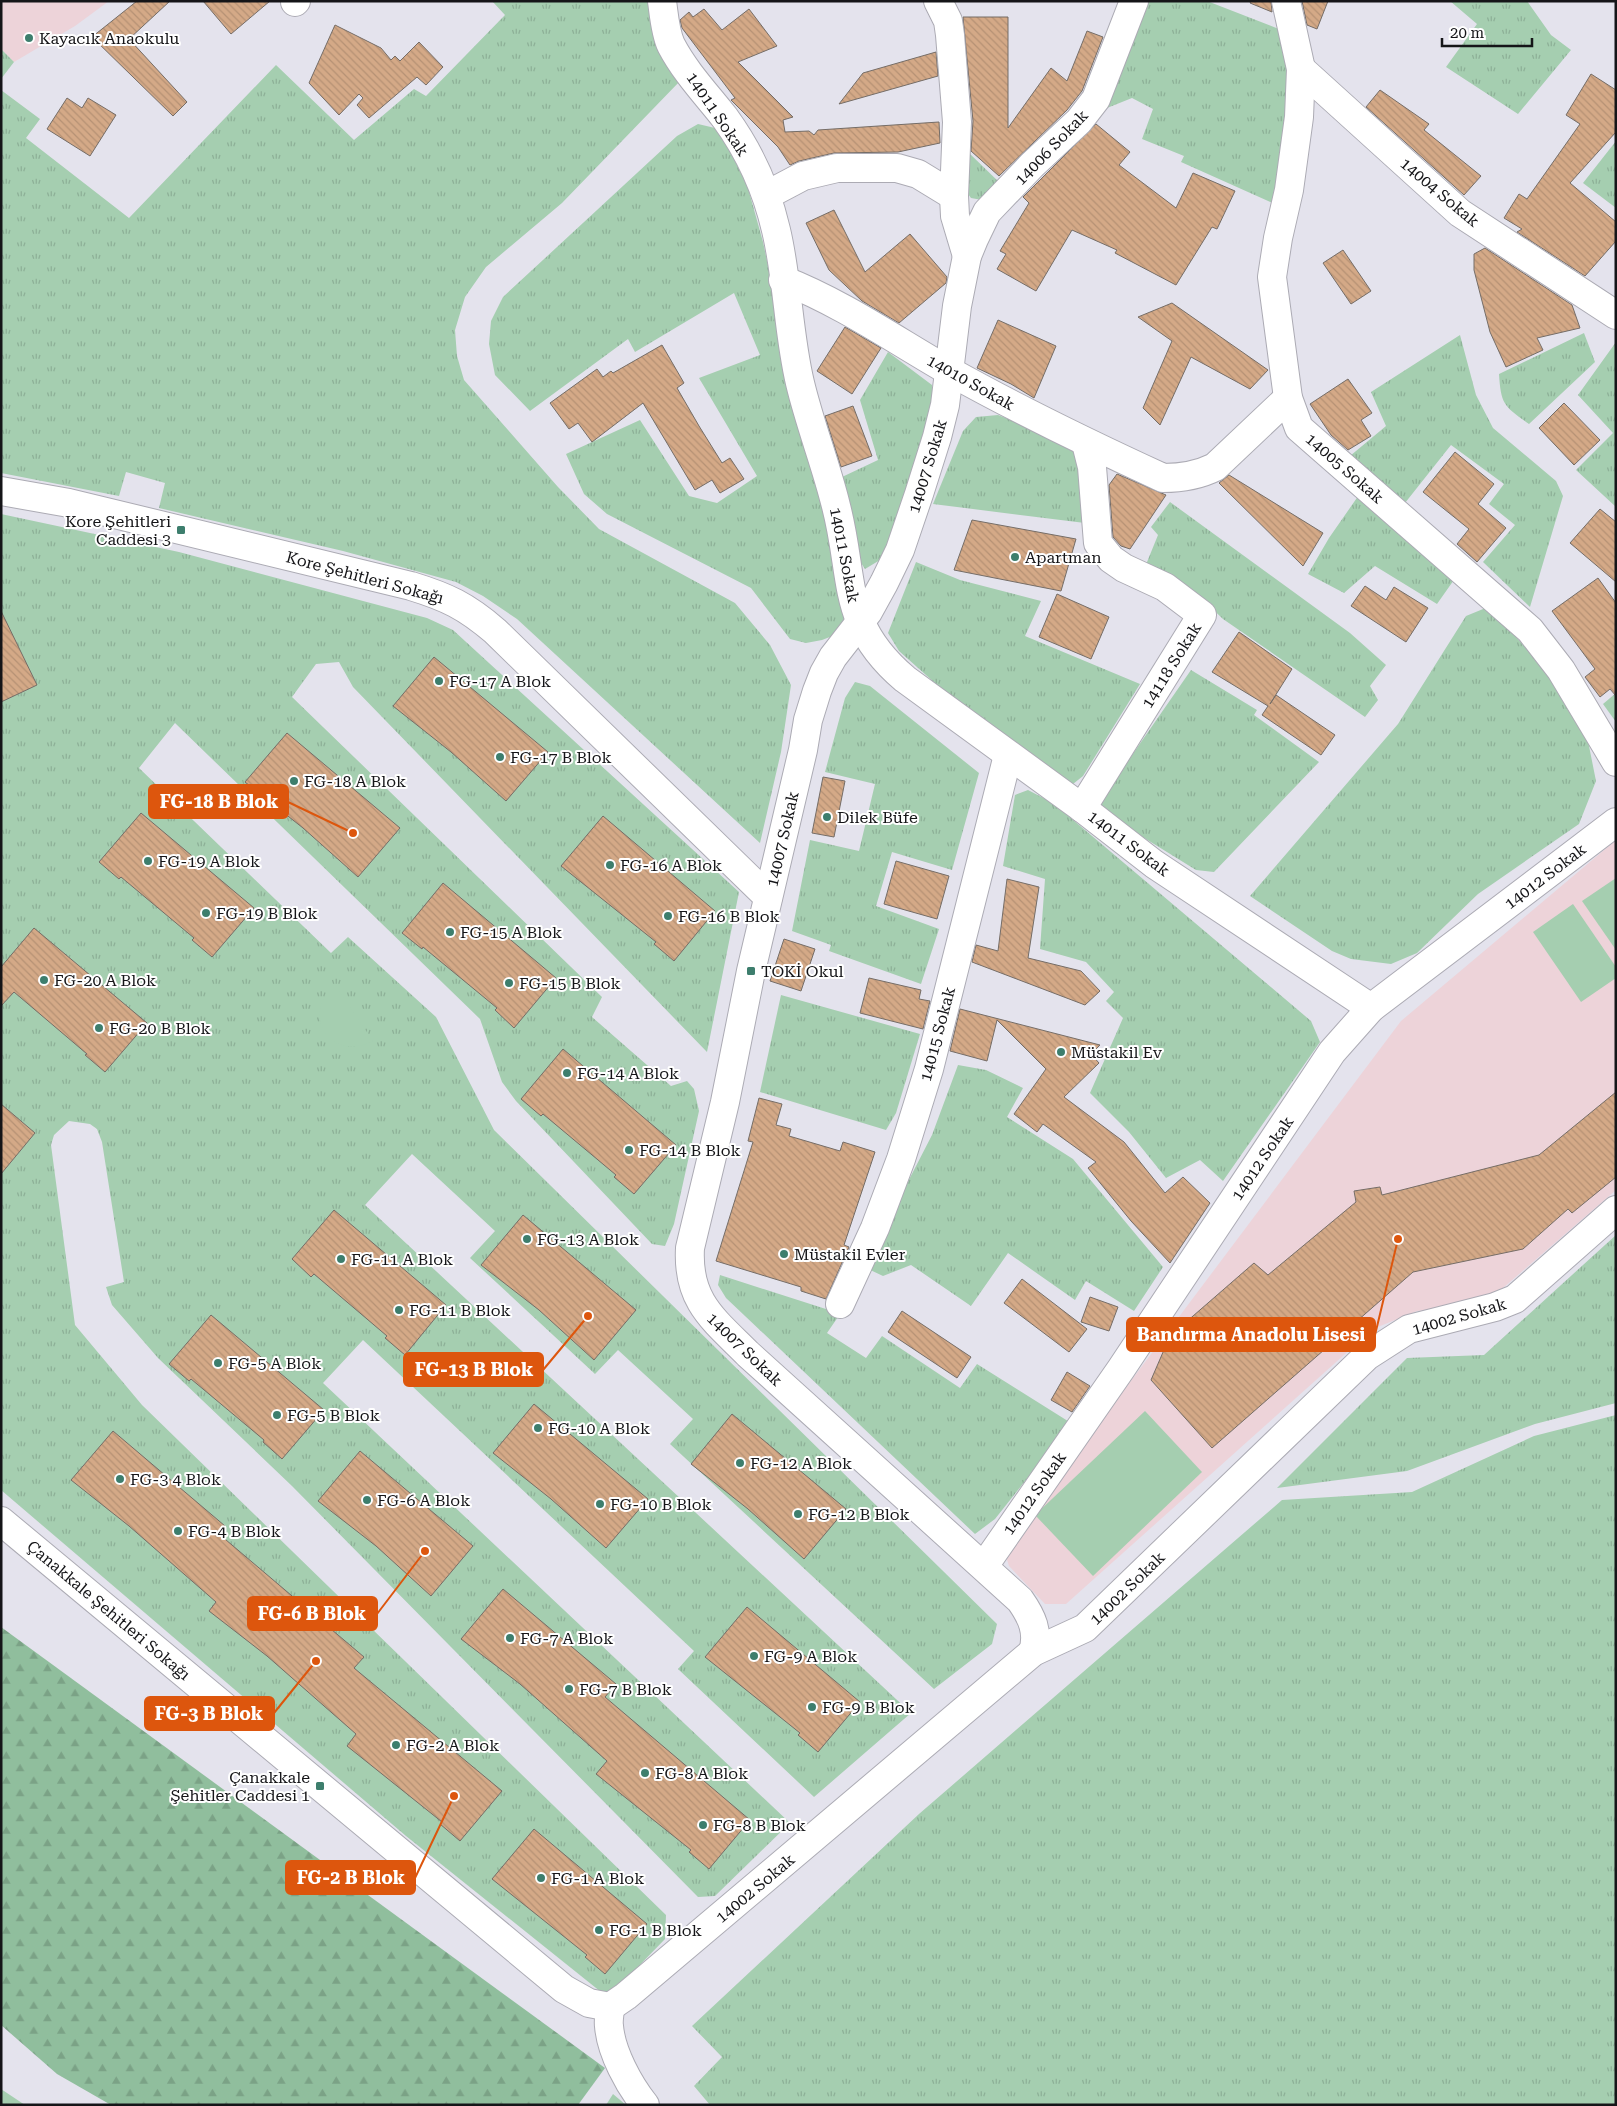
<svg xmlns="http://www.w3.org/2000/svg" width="1617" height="2106" font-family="'Roboto Serif',serif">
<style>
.education{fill:#edd3d9}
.grass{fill:url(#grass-tufts)}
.forest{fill:url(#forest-firs)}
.pitch{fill:#a5ceb0}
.building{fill:url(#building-back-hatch);stroke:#756d67}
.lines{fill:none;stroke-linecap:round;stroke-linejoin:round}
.minor-casing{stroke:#acabb4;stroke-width:30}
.minor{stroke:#fff;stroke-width:28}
.poi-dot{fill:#3d7e6d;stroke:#fff;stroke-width:2}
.labels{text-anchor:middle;stroke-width:4;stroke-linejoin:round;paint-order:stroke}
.poi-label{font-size:16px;fill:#151518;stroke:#fff;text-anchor:start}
.street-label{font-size:16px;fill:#151518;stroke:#fff}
.leader{fill:none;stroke:#dd560d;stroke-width:2}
.callout-dot{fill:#dd560d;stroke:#fff;stroke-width:2}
.callout{fill:#dd560d;stroke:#dd560d;stroke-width:2}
.callout-label{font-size:18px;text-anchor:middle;font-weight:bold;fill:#fff}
</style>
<defs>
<pattern id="grass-tufts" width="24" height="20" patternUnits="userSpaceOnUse" patternTransform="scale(1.25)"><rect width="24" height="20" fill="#a5ceb0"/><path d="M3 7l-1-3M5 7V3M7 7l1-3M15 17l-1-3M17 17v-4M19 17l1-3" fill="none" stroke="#8db097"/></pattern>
<pattern id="forest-firs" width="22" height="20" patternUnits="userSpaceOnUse" patternTransform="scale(1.25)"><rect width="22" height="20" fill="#90be9d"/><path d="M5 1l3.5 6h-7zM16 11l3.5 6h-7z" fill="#7ba286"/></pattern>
<pattern id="building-back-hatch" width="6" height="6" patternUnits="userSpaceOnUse" patternTransform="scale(1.25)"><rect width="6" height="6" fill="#d4a987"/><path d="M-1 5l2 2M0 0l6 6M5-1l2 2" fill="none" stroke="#b59174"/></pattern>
</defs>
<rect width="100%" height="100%" fill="#e4e3ed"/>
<g class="education">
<path d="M1,1h108l-34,25 -61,36 -13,-13z"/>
<path d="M1616,840v350l-113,98 -46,19 -40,4 -44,18 -307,275h-21l-36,-38 -5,-16 397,-529z"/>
</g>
<g class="grass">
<path d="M492,1h160l29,79 -119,123 -76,64 -21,30 -10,33 2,26 7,24 94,107 41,42 136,74 35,42 21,40 -10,67 -21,91 -243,-224 -34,-23 -27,-14 -113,-31 -184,-43 6,-25 -39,-11 -7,24 -118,-23v-383l39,29 -14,19 103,80 147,-153 78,75 60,-51 12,7 79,-81z"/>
<path d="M1149,1h58l77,30 10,48 -17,126 -96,-43 3,-6 -42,-17 11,-30 -21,-11 -25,10z"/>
<path d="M1450,1h77l24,34 20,15 -53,64 -72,-47 31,-43z"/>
<path d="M1,49l13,13 -13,17z"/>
<path d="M698,124l17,4 14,20 19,40 15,54 29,136 37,128 14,90 1,23 -9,16 -13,5 -16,3 -16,-4 -39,-51 -144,-74 -23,-20 -18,-40 74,-34 49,76 28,7 40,-27 -58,-98 61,-23 -26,-62 -99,59 -7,-13 -98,72 -35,-36 -6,-31 2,-23 12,-24 174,-161z"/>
<path d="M1616,141v67l-33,-25z"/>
<path d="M967,151l35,34 -20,15 -11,-2 -3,-4z"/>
<path d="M1584,333l11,29 -66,62c-25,-18 -28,-19 -30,-50z"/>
<path d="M1460,335l16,60 17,33 63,53 7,15 -33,111 -47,-45 32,-37 -26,-21 15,-20 -53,-39 -46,58 -55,-47 36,-30 -15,-34z"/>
<path d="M1616,342v165l-40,-37 37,-37 -35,-38z"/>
<path d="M888,352l44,33v17l-33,118 -14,37 -20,12 -11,-17 -12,-75 36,-17 -18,-60z"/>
<path d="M998,415l70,27 14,22 3,59 -152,-19 30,-73 13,-14z"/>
<path d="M1361,492l95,85 -19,27 -62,-38 -31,27 -36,-19 21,-36z"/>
<path d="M1170,502l180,131 36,32 -16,21 8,14 -13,17 -142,-98 -23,-22 -55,-30 13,-32 -7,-8z"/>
<path d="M1,514l178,38 248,66 26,12 286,262 -32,160 -354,-365 -14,-25 -23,2 -24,33 310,300 -10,20 79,69 16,-5 7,8 5,22 -25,113 -9,22 -13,-2 -136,-143 -14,-19 -22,-63 -305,-296 -36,45 192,185 17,-16 88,80 58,113 503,494 -5,20 -58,45 -264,-245 23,-25 -75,-69 -23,24 -125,-116 25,-27 -83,-77 -47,51 546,508 -97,84 -136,-128 16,-18 -331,-311 -40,43 467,440 -75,73 -17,1 -406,-411 -134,-128 -46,-53 -6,-18 18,-5 -22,-140 -5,-13 -7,-5 -21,-3 -15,14 -3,10 24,180 67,80 524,510 -1,24 -33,34 -26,23 -200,-160 -405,-346z"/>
<path d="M916,562l44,18 81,21 -16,35 115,48 -57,92 -10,8 -17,-9 -93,-67 -64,-57 -11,-18z"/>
<path d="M1488,607l61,66 39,68 8,40 -17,43 -101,70 -61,59 -26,11 -40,-5 -19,-8 -82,-55 148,-172 68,-108z"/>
<path d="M1191,670l66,40 -3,5 65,47 -105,110 -18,-2 -97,-60 6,-16z"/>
<path d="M855,682l15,4 109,87 -27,97 -60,-18 -16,54 63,23 -18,55 -92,-33 2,-6 -39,-14 18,-91 49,11 16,-67 -50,-12 20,-74z"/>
<path d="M1616,693v29l-13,-18z"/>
<path d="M1028,790l25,13 258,218 9,21 -97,139 -23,-21 -34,18 -37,-46 -39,-39 33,-75 -17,-17 8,-9 -28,-30 -46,-13 5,-70 -42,-13 12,-71z"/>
<path d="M781,995l139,39 -24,79 -10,17 -126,-38z"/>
<path d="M958,1065l28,5 37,18 -16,29 66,42 90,108 -29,44 -48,-30 -11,19 -67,-47 -37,53 -60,-41 -28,11 -19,-9 68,-132z"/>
<path d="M1616,1235v168l-81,21 -128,47 -130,17 130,-130 77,-3z"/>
<path d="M720,1275l109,35 9,7 -11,16 39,25 16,-22 78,52 17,-24 94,59 -76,96 -20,15 -249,-236 -8,-13z"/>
<path d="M1616,1415v690h-906l-16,-19 28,-29 -30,-31 227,-212 363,-314 130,-8 122,-56z"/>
<path d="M1,2089l24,16h-24z"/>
<path d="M613,2094l13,11h-20z"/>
</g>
<path class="forest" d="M1,1627l604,441 -27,37h-467l-54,-31 -56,-49z"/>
<g class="pitch">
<path d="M1616,878v72l-34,-49z"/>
<path d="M1573,904l43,63v11l-35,24 -48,-70z"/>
<path d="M335,985l38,56c-41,22 -74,-25 -38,-56z"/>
<path d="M1145,1411l57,61 -109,104 -58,-61z"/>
</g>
<g class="building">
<path d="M137,1h33l-41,38 58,63 -14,14 -81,-79z"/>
<path d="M203,1h67l-39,33z"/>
<path d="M1251,1h20l1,11 -22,-9z"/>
<path d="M1302,1h26l-11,28 -10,-4z"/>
<path d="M704,9l18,21 27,-21 28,37 -39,16 55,55 -10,3 2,12 24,-1 5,4 4,-5 121,-8 1,21 -42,9 -64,1 -35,8 -9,4 -12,-18 -47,-47 4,-2 -53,-70 -2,-8 9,-8 4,5z"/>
<path d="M963,17h45v111l43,-60 16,13 20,-50 16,6 -21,54 -15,19 -68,66 -28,-25 2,-30z"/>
<path d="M335,25l46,23 10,12 4,-4 5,5 19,-19 24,25 -17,18 -9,-8 -48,41 -12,-13 6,-7 -4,-4 -20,21 -30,-32z"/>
<path d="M936,52l2,24 -99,28 24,-31z"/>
<path d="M1591,74l25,16v42l-46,51 46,39v19l-31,35 -68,-44 5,-3 -18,-11 15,-24 8,5 53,-75 -14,-9z"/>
<path d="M1380,90l49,34 -5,6 57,46 -17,19 -98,-88z"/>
<path d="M67,98l15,10 6,-10 28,17 -26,41 -43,-27z"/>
<path d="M1096,124l34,28 -11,13 57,43 17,-35 42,18 -18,38 -5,-2 -36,58 -61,-32 2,-3 -45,-20 -36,61 -39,-22 9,-15 -6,-3 29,-48 -6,-6z"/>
<path d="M834,210l31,62 45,-38 37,43 -1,6 -47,40 -37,-22 -33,-31 -23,-47z"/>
<path d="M1485,248l87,57 8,23 -43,10 6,12 -37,17 -16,-35 -16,-62v-16z"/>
<path d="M1343,250l28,41 -20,13 -28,-41z"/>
<path d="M1172,303l96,67 -18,19 -59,-32 -31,68 -17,-17 29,-67 -34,-24z"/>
<path d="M998,320l58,26 -22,52 -23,-14 -34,-16z"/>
<path d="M845,327l36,21 -29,46 -35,-23z"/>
<path d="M662,345l22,38 -7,5 22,38 23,37 8,-5 14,21 -24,14 -8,-13 -17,10 -52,-87 -51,39 -14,-19 -9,6 -19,-26 47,-34 6,8 8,-6 2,2z"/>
<path d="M1348,379l24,34 -11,7 10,16 -23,14 -17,-15 -21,-31z"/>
<path d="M1564,403l36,37 -26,25 -35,-37z"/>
<path d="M853,406l19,50 -31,11 -16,-51z"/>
<path d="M1455,452l39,32 -16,20 28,24 -29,34 -20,-18 12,-15 -46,-37z"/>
<path d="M1117,474l49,21 -36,54 -9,-3 -8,-9 -4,-52z"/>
<path d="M1229,475l94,58 -20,33 -84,-83z"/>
<path d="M1600,509l16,13v60l-46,-39z"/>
<path d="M972,520l104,19 -15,52 -107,-21z"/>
<path d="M1598,578l18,25v93l-6,-7 -10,8 -15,-20 10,-8 -43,-58z"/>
<path d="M1365,586l21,14 8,-13 34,21 -22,34 -55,-36z"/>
<path d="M1057,594l52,23 -18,42 -52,-22z"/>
<path d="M1,611l36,74 -36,17z"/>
<path d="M1239,632l53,37 -22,35 6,-9 59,40 -14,20 -59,-40 6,-9 -56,-34z"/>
<path d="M434,657l114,95 -42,49 -55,-49 -58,-46z"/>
<path d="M287,733l113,95 -42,49 -55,-49 -58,-46z"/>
<path d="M823,777l22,4 -11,56 -22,-4z"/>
<path d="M141,813l113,95 -42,49 -20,-17 2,-2 -73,-61 -2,2 -20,-17z"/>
<path d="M603,816l112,95 -41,50 -20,-17 2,-2 -95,-76z"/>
<path d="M896,861l53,15 -12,43 -53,-15z"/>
<path d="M1007,879l32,8 -11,71 53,13 19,20 -15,14 -113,-43 4,-17 22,6z"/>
<path d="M443,883l113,95 -42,50 -19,-18 2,-2 -74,-61 -1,2 -20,-16z"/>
<path d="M34,928l113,95 -42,49 -20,-17 2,-1 -73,-62 -13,14v-39z"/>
<path d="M784,939l31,10 -14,42 -31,-10z"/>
<path d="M869,978l52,12 -2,9 11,2 -7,28 -63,-16z"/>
<path d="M960,1009l140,36 -9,9 8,9 -35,34 60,45 41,51 18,-16 27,26 -40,60 -39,-42 -43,-53 8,-6 -53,-38 -6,8 -23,-18 32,-45 -49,-49 -10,41 -37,-10z"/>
<path d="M563,1049l113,96 -42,49 -20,-17 2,-2 -73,-61 -2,2 -20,-17z"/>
<path d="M1616,1092v85l-44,36 -4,-4 -45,40 -110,23 -201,176 -61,-68 19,-44 84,-73 14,12 88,-73 -2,-11 26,-4 2,8 157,-40z"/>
<path d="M759,1098l23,6 -6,21 15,4 -2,7 51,15 3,-9 32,10 -31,93 5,2 -23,52 -25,-8v-4l-85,-26 37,-119 -5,-1z"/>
<path d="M1,1104l34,29 -34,41z"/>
<path d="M334,1210l112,95 -41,50 -20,-17 2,-2 -73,-62 -3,3 -19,-18z"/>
<path d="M523,1215l113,95 -42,50 -55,-50 -58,-45z"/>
<path d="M1022,1279l65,50 -18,23 -65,-49z"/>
<path d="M1090,1297l28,10 -9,24 -28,-9z"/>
<path d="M902,1311l69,46 -14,21 -69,-46z"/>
<path d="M211,1315l113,95 -42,49 -19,-17 1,-2 -73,-61 -2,2 -20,-17z"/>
<path d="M1067,1372l23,14 -18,26 -21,-12z"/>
<path d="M534,1404l114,95 -42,49 -55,-49 -58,-46z"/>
<path d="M732,1414l114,95 -42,50 -56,-50 -57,-45z"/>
<path d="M113,1431l112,95 -6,8 145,123 -10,11 148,123 -42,50 -20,-17 2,-2 -95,-76 9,-12 -89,-78 -58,-45 7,-9 -87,-76 -58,-46z"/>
<path d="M360,1451l113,95 -42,50 -55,-50 -58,-45z"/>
<path d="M503,1589l113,95 -11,13 145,123 -41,49 -20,-17 2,-2 -95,-76 11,-13 -87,-77 -59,-45z"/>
<path d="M747,1607l113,95 -42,50 -20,-17 2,-2 -95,-76z"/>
<path d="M534,1829l113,95 -42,50 -20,-17 2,-2 -95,-76z"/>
</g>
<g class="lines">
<g class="minor-casing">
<g id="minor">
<path d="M662,1c2,14 3,31 9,44 14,27 36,50 54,73 24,33 42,73 51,112 12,50 12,103 24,153 10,42 26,82 36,123 19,73 4,118 69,173l177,129 72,56 217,144"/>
<path d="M938,1l10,20 2,14 7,87 -3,74 1,20 12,40"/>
<path d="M1286,1l15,68 -2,48 -10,73 -11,48 -6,39 16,121 11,30 231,202 31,40 55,92"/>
<path d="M295,2l1,-1"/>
<path d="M1301,69l159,144 156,102"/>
<path d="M767,195l36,-19 34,-8h60l21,6 36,22"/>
<path d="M783,280c59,23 112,60 166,91 70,39 142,74 214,107 19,0 36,-3 52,-11l73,-69"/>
<path d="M1,491l68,12 342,83c36,11 55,20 84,45l273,266"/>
<path d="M1082,808l120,-193 -37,-28 -41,-19 -13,-9 -13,-16 -6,-76 -6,-24"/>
<path d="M840,1304l35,-76 26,-69 28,-90 79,-314"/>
<path d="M1,1521l563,468 25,14 21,4 16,-11 407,-344 52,-24 282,-272 42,-27 86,-22 20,-8 101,-89"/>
<path d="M984,1566l137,-197 211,-317 39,-44 245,-186"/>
<path d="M1033,1652c6,-20 -1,-35 -13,-52l-272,-246c-35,-35 -61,-53 -58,-106l35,-146 26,-131 52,-221 5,-30 9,-29 7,-18 9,-16 35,-45 16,-29 16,-33 19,-56 18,-57 8,-32 12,-99 10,-50 7,-17 13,-27 45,-47 47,-44 17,-22 38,-98"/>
<path d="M610,2007c0,6 -2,13 -1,19 2,26 20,59 36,79"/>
</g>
</g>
<use href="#minor" class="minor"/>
</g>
<g class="poi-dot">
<circle cx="29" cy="38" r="5"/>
<rect x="176" y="525" width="10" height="10" rx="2.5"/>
<circle cx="1015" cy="557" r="5"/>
<circle cx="439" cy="681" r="5"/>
<circle cx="500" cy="757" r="5"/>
<circle cx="294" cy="781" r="5"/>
<circle cx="827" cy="817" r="5"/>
<circle cx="148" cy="861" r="5"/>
<circle cx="610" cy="865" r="5"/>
<circle cx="206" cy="913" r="5"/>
<circle cx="668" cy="916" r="5"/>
<circle cx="450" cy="932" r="5"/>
<rect x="746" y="966" width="10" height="10" rx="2.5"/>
<circle cx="44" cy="980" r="5"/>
<circle cx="509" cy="983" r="5"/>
<circle cx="99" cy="1028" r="5"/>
<circle cx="1061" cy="1052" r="5"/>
<circle cx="567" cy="1073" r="5"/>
<circle cx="629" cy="1150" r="5"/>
<circle cx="527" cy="1239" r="5"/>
<circle cx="784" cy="1254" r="5"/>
<circle cx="341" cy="1259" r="5"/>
<circle cx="399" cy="1310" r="5"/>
<circle cx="218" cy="1363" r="5"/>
<circle cx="277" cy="1415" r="5"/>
<circle cx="538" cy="1428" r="5"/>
<circle cx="740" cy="1463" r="5"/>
<circle cx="120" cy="1479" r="5"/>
<circle cx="367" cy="1500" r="5"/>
<circle cx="600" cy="1504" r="5"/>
<circle cx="798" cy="1514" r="5"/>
<circle cx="178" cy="1531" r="5"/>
<circle cx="510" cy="1638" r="5"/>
<circle cx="754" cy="1656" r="5"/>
<circle cx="569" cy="1689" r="5"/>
<circle cx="812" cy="1707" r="5"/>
<circle cx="396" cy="1745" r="5"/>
<circle cx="645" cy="1773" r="5"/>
<rect x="315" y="1781" width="10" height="10" rx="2.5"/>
<circle cx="703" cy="1825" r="5"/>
<circle cx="541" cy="1878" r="5"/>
<circle cx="599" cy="1930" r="5"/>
</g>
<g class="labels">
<g class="poi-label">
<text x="39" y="44">Kayacık Anaokulu</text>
<text x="171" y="527" text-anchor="end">Kore Şehitleri<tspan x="171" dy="18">Caddesi 3</tspan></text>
<text x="1025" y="563">Apartman</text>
<text x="449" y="687">FG-17 A Blok</text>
<text x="510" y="763">FG-17 B Blok</text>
<text x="304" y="787">FG-18 A Blok</text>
<text x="837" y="823">Dilek Büfe</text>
<text x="158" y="867">FG-19 A Blok</text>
<text x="620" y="871">FG-16 A Blok</text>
<text x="216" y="919">FG-19 B Blok</text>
<text x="678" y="922">FG-16 B Blok</text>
<text x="460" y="938">FG-15 A Blok</text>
<text x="761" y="977">TOKİ Okul</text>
<text x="54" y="986">FG-20 A Blok</text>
<text x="519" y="989">FG-15 B Blok</text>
<text x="109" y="1034">FG-20 B Blok</text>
<text x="1071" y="1058">Müstakil Ev</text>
<text x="577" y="1079">FG-14 A Blok</text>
<text x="639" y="1156">FG-14 B Blok</text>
<text x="537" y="1245">FG-13 A Blok</text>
<text x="794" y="1260">Müstakil Evler</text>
<text x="351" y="1265">FG-11 A Blok</text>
<text x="409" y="1316">FG-11 B Blok</text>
<text x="228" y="1369">FG-5 A Blok</text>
<text x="287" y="1421">FG-5 B Blok</text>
<text x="548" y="1434">FG-10 A Blok</text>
<text x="750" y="1469">FG-12 A Blok</text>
<text x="130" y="1485">FG-3 4 Blok</text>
<text x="377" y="1506">FG-6 A Blok</text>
<text x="610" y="1510">FG-10 B Blok</text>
<text x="808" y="1520">FG-12 B Blok</text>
<text x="188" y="1537">FG-4 B Blok</text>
<text x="520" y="1644">FG-7 A Blok</text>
<text x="764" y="1662">FG-9 A Blok</text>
<text x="579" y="1695">FG-7 B Blok</text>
<text x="822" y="1713">FG-9 B Blok</text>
<text x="406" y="1751">FG-2 A Blok</text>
<text x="655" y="1779">FG-8 A Blok</text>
<text x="310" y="1783" text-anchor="end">Çanakkale<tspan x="310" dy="18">Şehitler Caddesi 1</tspan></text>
<text x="713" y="1831">FG-8 B Blok</text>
<text x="551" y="1884">FG-1 A Blok</text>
<text x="609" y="1936">FG-1 B Blok</text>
</g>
<g class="street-label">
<text transform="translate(718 114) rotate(56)" y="6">14011 Sokak</text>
<text transform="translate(1051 147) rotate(-46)" y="6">14006 Sokak</text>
<text transform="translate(1440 192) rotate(40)" y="6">14004 Sokak</text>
<text transform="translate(971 382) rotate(29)" y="6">14010 Sokak</text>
<text transform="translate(927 466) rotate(-73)" y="6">14007 Sokak</text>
<text transform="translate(1345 468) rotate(41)" y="6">14005 Sokak</text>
<text transform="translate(845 555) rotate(79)" y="6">14011 Sokak</text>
<text transform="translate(365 577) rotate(15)" y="6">Kore Şehitleri Sokağı</text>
<text transform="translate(1171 665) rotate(-58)" y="6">14118 Sokak</text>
<text transform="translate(782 839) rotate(-77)" y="6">14007 Sokak</text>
<text transform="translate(1129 843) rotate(37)" y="6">14011 Sokak</text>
<text transform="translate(1545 876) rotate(-37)" y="6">14012 Sokak</text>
<text transform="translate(937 1034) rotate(-75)" y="6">14015 Sokak</text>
<text transform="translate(1262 1158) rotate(-56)" y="6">14012 Sokak</text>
<text transform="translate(1459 1316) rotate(-16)" y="6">14002 Sokak</text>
<text transform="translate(745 1349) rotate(44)" y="6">14007 Sokak</text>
<text transform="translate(1034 1493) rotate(-55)" y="6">14012 Sokak</text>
<text transform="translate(1127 1588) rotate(-44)" y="6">14002 Sokak</text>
<text transform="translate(109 1610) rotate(40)" y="6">Çanakkale Şehitleri Sokağı</text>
<text transform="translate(755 1888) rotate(-40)" y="6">14002 Sokak</text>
</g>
</g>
<path class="leader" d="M353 833L288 802M1398 1239L1375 1335M588 1316L543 1370M425 1551L377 1614M316 1661L274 1713M454 1796L415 1878"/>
<g class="callout-dot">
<circle cx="353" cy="833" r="5"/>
<circle cx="1398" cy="1239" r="5"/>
<circle cx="588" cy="1316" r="5"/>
<circle cx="425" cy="1551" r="5"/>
<circle cx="316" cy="1661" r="5"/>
<circle cx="454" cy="1796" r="5"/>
</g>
<g class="callout">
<rect x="149" y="785" width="139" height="33" rx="5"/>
<rect x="1127" y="1318" width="248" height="33" rx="5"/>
<rect x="404" y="1353" width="139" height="33" rx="5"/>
<rect x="248" y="1597" width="129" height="33" rx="5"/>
<rect x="145" y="1697" width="129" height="33" rx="5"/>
<rect x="286" y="1861" width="129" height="33" rx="5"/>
</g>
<g class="callout-label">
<text x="219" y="808">FG-18 B Blok</text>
<text x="1251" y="1341">Bandırma Anadolu Lisesi</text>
<text x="474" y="1376">FG-13 B Blok</text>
<text x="312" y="1620">FG-6 B Blok</text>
<text x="209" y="1720">FG-3 B Blok</text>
<text x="351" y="1884">FG-2 B Blok</text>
</g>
<rect width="1617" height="2106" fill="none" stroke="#151518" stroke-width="5"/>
<path d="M1442 38v8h90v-8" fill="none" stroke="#151518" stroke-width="2.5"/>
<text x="1450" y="38" font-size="15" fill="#151518" stroke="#ffffff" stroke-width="4" paint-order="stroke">20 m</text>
</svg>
